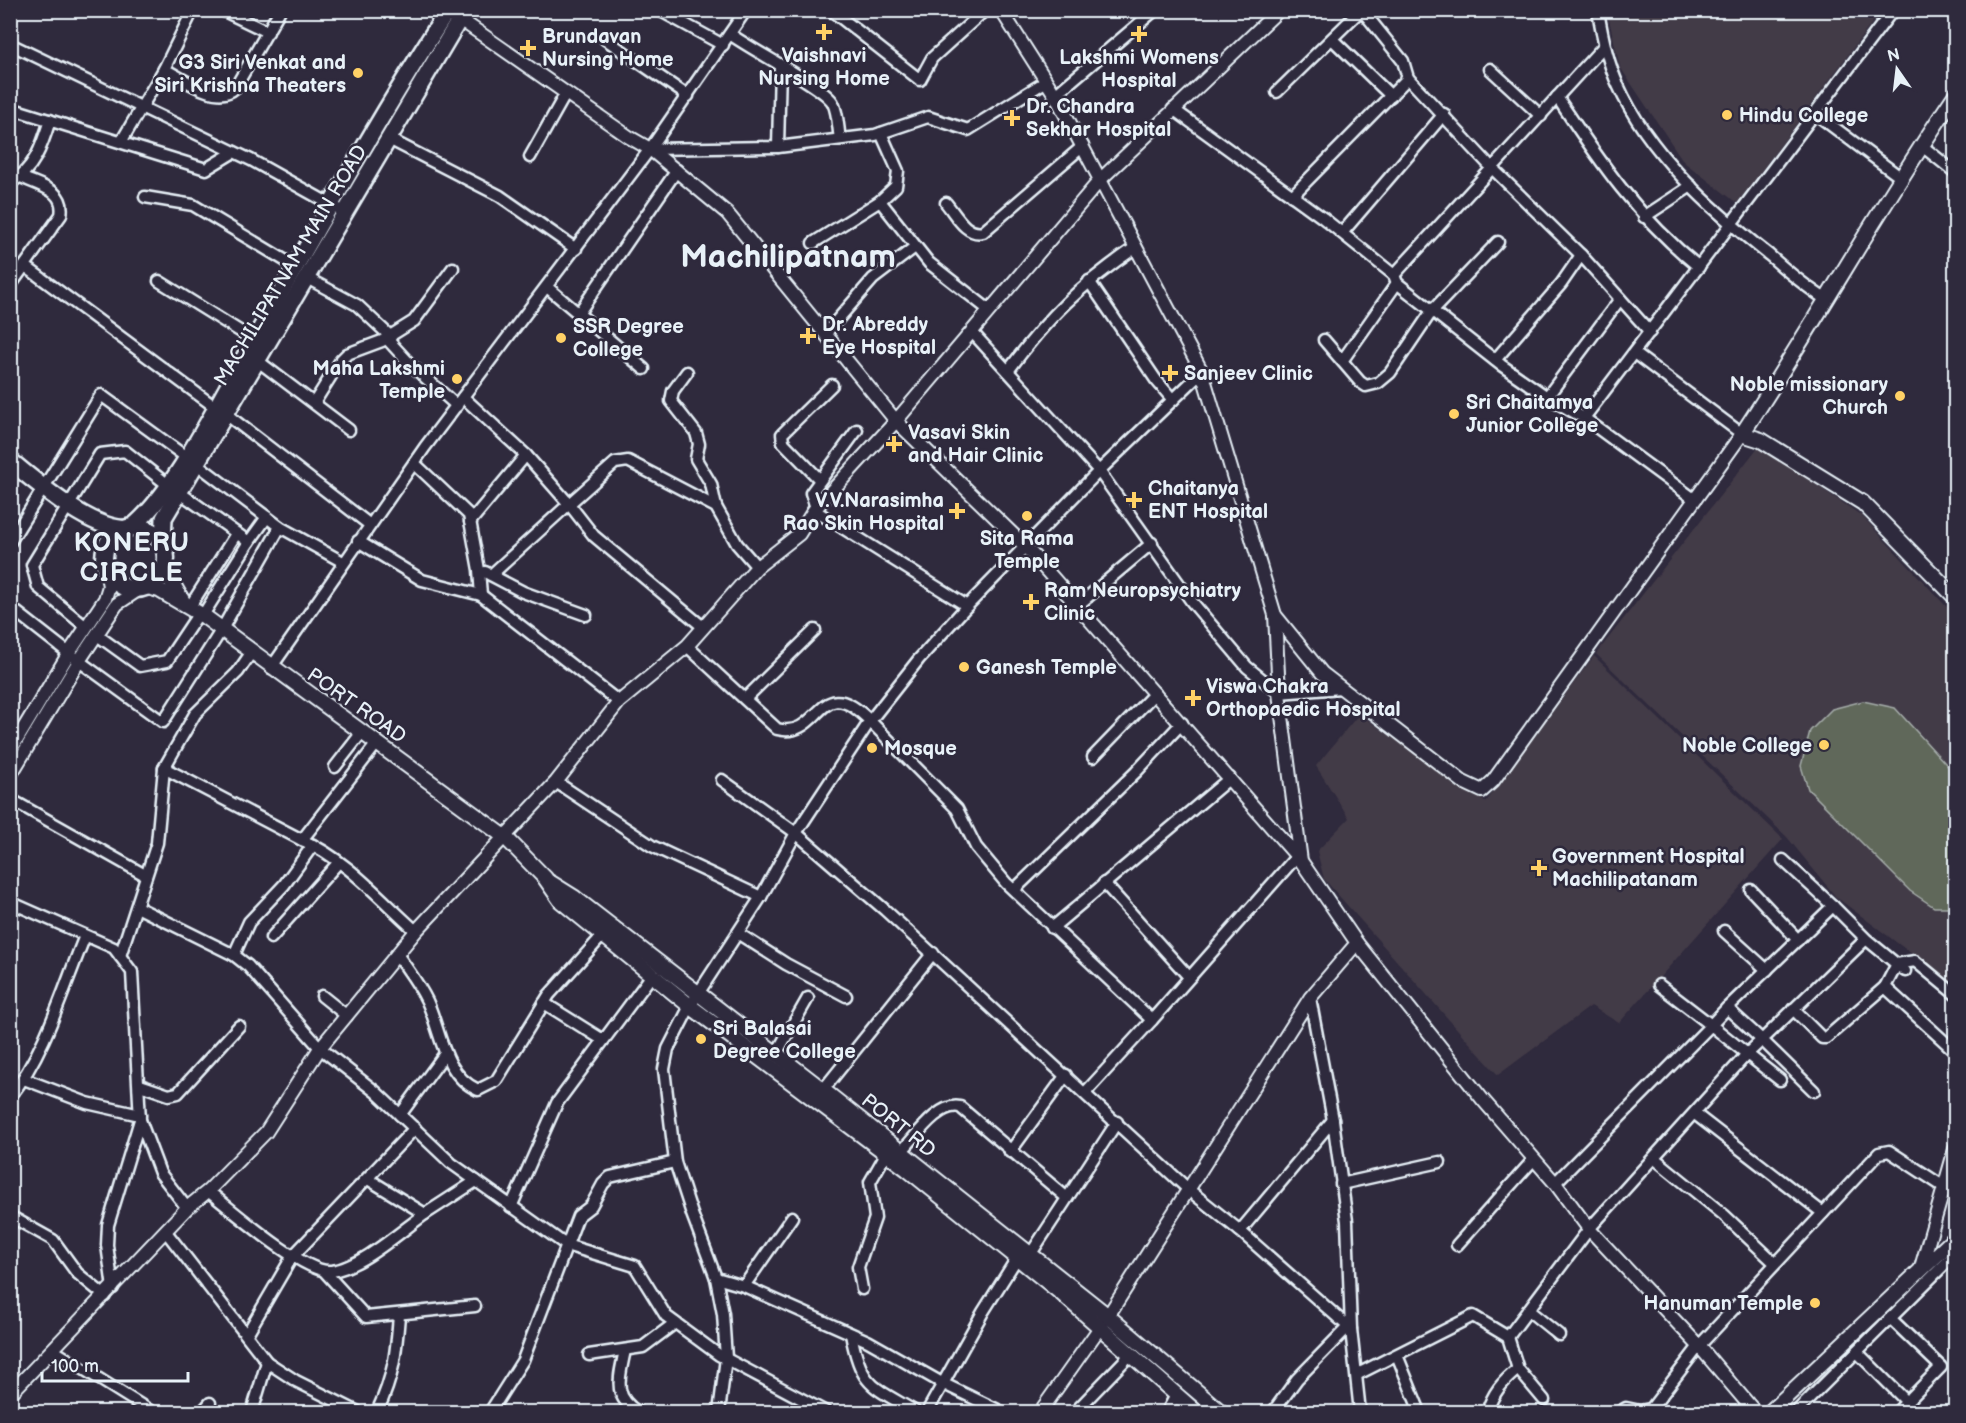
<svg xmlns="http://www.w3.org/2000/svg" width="1966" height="1423" font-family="'Balsamiq Sans',sans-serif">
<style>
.built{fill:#433b47}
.park{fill:#60675a;stroke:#a4aca9;stroke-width:1.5}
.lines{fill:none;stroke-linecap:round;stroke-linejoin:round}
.minor-casing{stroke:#e8f1f8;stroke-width:15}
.tertiary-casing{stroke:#e8f1f8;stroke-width:16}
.secondary-casing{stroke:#e8f1f8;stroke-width:18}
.primary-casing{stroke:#e8f1f8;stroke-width:20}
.trunk-casing{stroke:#e8f1f8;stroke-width:21}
.minor{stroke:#2f2a3d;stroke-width:10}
.tertiary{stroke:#2f2a3d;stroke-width:12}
.secondary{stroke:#2f2a3d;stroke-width:14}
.primary{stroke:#2f2a3d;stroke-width:15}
.trunk{stroke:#2f2a3d;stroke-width:16}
.poi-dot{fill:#ffd166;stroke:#2f2a3d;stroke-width:2}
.labels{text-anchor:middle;stroke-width:5;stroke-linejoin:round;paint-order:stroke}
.poi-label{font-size:20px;font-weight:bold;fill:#e8f1f8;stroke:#2f2a3d;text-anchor:start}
.street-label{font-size:20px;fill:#e8f1f8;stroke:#2f2a3d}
.district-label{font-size:26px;font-weight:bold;letter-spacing:1.5px;fill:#e8f1f8;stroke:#2f2a3d}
.town-label{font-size:32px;font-weight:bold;fill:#e8f1f8;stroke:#2f2a3d}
</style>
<rect width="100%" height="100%" fill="#2f2a3d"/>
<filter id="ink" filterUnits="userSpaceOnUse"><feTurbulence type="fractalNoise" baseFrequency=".0167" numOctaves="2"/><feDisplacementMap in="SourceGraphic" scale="12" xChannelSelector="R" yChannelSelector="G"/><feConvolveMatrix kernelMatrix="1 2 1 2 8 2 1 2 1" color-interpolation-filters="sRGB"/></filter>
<g filter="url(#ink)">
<g class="built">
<path d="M1607,11v-1l274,1 -144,192 -53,-41 -64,-95z"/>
<path d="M1759,446l103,70 93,100v375l-43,-37 -76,-57 -49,-60 -191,-183z"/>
<path d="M1594,656l189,183 -164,184 -28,-17 -93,69 -174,-196 -7,-28 32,-33 -33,-52 43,-52 127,88z"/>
</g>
<path class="park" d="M1863,701l32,7 60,66v133h-21l-24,-16 -102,-102 -7,-23 9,-35 22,-22z"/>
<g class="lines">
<g class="minor-casing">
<g id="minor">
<path d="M222,10l46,22"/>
<path d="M659,10l64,35"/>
<path d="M831,10l89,70 12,-22 53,-48"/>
<path d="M1598,10c4,26 9,51 20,75 30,68 94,125 151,170 18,16 37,32 58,45"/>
<path d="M730,34c20,15 96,54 103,69 5,10 5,25 7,36"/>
<path d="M605,39l83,57"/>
<path d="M1332,39l59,57"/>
<path d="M10,44l241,116 95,53"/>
<path d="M164,69c19,9 52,36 71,19l45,-78"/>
<path d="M1490,69l51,47"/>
<path d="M1408,78l85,91 88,86 69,77"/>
<path d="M1277,92l84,-82"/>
<path d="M1055,95l100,-85"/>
<path d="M1557,97c43,65 81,121 142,170"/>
<path d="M10,108l196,61 28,-17"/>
<path d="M1173,109l150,109 71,57 3,8 104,82 46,32 37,21 110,81"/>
<path d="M1816,114l84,63"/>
<path d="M389,139l111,57 76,53"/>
<path d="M121,142l43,-73 29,-59"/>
<path d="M1921,145l35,28"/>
<path d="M778,147l2,-81"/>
<path d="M650,149l128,-2 97,-12 53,-18 40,13 77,-48"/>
<path d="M530,157l36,-64"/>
<path d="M10,183c24,-13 32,-37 40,-63"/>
<path d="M1292,196l116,-118 -5,-17 -41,-51"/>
<path d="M145,197l48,8 103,62"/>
<path d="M880,201l49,62 60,47"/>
<path d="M946,203c10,12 20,33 37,29l100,-86"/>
<path d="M1644,217l47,-31"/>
<path d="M1342,233l102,-119"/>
<path d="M813,243l67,-42 16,-15 2,-15 -17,-38"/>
<path d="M25,266l190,141"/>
<path d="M1394,275l210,-229"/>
<path d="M307,278l50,27 34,32"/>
<path d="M159,281l95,59"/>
<path d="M1089,281l67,99 17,20"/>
<path d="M10,286l51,-71c5,-25 -21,-29 -40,-38"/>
<path d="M547,287l97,82"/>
<path d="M578,314l99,-144"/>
<path d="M972,332l127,139 93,131 55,65 32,26 62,-5"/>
<path d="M826,333l47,-54 42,-32"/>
<path d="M387,339l23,25 47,42"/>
<path d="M1324,340l36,42 6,4 12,-3 12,-10 42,-62 66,-69"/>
<path d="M1634,353l108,81"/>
<path d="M1495,360l66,-76 20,-29"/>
<path d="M258,361l91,69"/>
<path d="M1342,361l55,-78"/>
<path d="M1008,371c41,-55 71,-85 128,-124"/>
<path d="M687,372l-14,19 -2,10 25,32 3,11 -3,15 15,25 5,23"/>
<path d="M463,397l63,58 43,49 46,-41 13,-2 88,46 21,37 20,23"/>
<path d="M1547,397l73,-98"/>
<path d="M314,403l27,-43 6,-6 35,-13 32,-20 39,-53"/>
<path d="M226,414l144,111"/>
<path d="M1584,418l309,-408"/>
<path d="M414,463l55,52 10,55 2,25"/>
<path d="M197,464l83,63 63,35"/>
<path d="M820,480l-37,-38 -1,-8 50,-49"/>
<path d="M179,492l70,50 -46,73"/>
<path d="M816,508l-5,-15 46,-63"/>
<path d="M470,522l56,-67"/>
<path d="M358,541l64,39 59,15 138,107"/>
<path d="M10,542l91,-147 85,62"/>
<path d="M249,542l18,-25"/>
<path d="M485,572l38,20 63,23"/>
<path d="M491,575l78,-71 25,32 109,91"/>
<path d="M967,606l132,-135 103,-99"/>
<path d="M1077,606l75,-63"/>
<path d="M10,607l69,54 84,61 59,-93 58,-102"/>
<path d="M189,608l47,-74"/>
<path d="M86,627l-48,-40 -6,-22 68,-111 25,-3 43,34"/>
<path d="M97,635l43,31 27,-5 32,-48"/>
<path d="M687,646l90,83c46,11 40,-61 93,-8l49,-62 48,-53 -153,-96"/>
<path d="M271,668l154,-221 225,-298 96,-139"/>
<path d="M745,699l70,-69"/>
<path d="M1093,757l62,-64"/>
<path d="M335,767l28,-36"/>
<path d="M164,768l138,72 76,-98"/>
<path d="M722,780l74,53 89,77 304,280 51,41 111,98"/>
<path d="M556,782l96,64 109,51 35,-64 74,-112 87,88 19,38 30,36 146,137 -67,73"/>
<path d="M10,799l135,76"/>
<path d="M302,840c43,18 79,60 114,91"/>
<path d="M1783,860l50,46"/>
<path d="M1104,883l85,94"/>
<path d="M1014,890l122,-118 46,-49"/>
<path d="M1751,890l47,50"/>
<path d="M10,902l104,46 18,24 8,148"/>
<path d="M137,907l97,48 14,11 72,82 56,44 75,71 115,82 69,21 31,50 53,39 107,57"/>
<path d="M1052,928l178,-150"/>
<path d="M1724,931l43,39"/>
<path d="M739,934l47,30 60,32"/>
<path d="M271,938l67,-75"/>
<path d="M1866,939l-33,-33 -106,102 35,32 104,-101 39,32"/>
<path d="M397,954c10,15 22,30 30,47 14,30 16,74 51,89l18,-9 53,-86 54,-60"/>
<path d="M234,955l15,-33 35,-37 29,-40"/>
<path d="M120,956l37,-113 7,-75 31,-54 43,-42 13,-19"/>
<path d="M1659,985l52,40 16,-17"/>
<path d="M1885,987l12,-23 18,-3 41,34"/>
<path d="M322,996l25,20"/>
<path d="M1310,998l23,122 14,101 4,108 9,83"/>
<path d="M544,1003l59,37"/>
<path d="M1793,1009l29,29h4l59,-51 71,65"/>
<path d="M1152,1020l145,-164"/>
<path d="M776,1054l32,-56"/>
<path d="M24,1079l63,24 53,12"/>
<path d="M140,1085l29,10 9,-2 61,-67"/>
<path d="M823,1090l110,-137"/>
<path d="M10,1097c36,-46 53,-108 75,-161"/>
<path d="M1695,1114l128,99"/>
<path d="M400,1115l44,-60"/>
<path d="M901,1152c14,-14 37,-50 59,-45l107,91"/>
<path d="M1010,1152l56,-77"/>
<path d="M1654,1158l70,57 51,48"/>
<path d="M1555,1183l156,-158 36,29 15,-14 52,51"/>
<path d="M1341,1184l99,-22"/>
<path d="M208,1191c23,18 96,83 123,80 29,-3 69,-39 94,-57l-57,-35"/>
<path d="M511,1207l46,-104 95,-128"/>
<path d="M425,1214l51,-33"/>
<path d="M10,1216l43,24 24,33 28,23"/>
<path d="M1240,1231l93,-111"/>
<path d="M167,1233l100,129 29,19 62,31"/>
<path d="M1457,1245l77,-86"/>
<path d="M1030,1255l87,-133"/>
<path d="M325,1272l41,45 109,-11"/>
<path d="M716,1278l28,8 124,55 74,42 60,29"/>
<path d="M744,1286l48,-69"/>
<path d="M113,1288l-6,-43 1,-20 32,-105 20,53 27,35"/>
<path d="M862,1289l-4,-22 17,-49 -5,-36 16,-28"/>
<path d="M1528,1310l31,25"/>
<path d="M1890,1318l51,49 -44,45"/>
<path d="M247,1334l45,-77 123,-129"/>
<path d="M851,1334c10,53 21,52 65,78"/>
<path d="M1508,1337l10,32 26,31"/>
<path d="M53,1350l99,62"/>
<path d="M625,1350c-5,26 -14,46 13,62"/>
<path d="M1857,1352l50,50"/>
<path d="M589,1355l54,-8 32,-24"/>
<path d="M1397,1355l23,57"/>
<path d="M1358,1374l115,-58 35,21 81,-108 158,-175 33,26"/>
<path d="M202,1412l8,-9"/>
<path d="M252,1412l15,-50"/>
<path d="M377,1412c17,-37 19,-57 22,-97"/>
<path d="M490,1412l33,-52 55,-144 13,-10 12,-22 7,-7 65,-15"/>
<path d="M719,1412l7,-54 -3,-44 -7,-36 -24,-64 -17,-52 -11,-93 4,-20 22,-43 71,-109"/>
<path d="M927,1412l56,-100 34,-54"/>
<path d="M1075,1412l55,-57"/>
<path d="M1167,1412l9,-17"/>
<path d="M1273,1412l24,-33 51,-52"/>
<path d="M1487,1412c6,-19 15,-30 31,-43"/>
<path d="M1619,1412l7,-4 14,3 11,-2 48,-63 180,-193 10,-2 55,36"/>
<path d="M1796,1412l160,-159"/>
</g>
</g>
<g class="tertiary-casing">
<g id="tertiary">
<path d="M1001,10l54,85 147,277 73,243 47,58 141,109 19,9 11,-10 249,-347"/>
<path d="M454,15l175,122 21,12 77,64 169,208 129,125 276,315"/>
<path d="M10,751l59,-98 36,-54 4,-13 -3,-15"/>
<path d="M10,776l69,-115 38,-57 21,-14"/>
<path d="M1357,943l126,157 72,83 34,46 110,117 56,66"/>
<path d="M1920,1271l36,-125"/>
<path d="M10,1394l177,-186 21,-17 58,-59 54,-84 96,-117 140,-149 63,-80 68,-56 70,-79 42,-33 15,-24 82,-89 205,-242 178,-169"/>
<path d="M1040,1412l68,-96 202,-318 47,-55 -56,-82 -22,-168 -4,-78"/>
</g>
</g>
<g class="secondary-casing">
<g id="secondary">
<path d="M1956,94c-76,111 -140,228 -214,340l19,6 102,63 93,95"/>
<path d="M166,563l5,18 14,24"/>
<path d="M148,587l11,3 46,27 300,220 40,41 16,23 129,105 217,163 154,124 135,119"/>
<path d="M551,883l24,15 248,192 285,226 113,96"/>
<path d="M1770,1412l186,-175"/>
</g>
</g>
<g class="primary-casing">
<g id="primary">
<path d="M132,527c42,-34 85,-123 113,-171 66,-116 130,-233 203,-346"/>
<path d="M163,544l1,-26 301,-508"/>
</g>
</g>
<g class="trunk-casing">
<g id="trunk">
<path d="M10,461c29,23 76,65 113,68"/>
<circle cx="135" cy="558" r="31"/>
</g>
</g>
<use href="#minor" class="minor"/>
<use href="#tertiary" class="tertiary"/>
<use href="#secondary" class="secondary"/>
<use href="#primary" class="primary"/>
<use href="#trunk" class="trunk"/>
</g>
</g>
<g class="poi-dot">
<path d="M821 23h6v6h6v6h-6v6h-6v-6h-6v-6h6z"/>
<path d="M1136 25h6v6h6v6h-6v6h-6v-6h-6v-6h6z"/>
<path d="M525 39h6v6h6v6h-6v6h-6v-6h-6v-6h6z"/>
<circle cx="358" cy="73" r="6"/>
<circle cx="1727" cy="115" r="6"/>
<path d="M1009 109h6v6h6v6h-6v6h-6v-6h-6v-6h6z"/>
<path d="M805 327h6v6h6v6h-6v6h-6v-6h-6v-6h6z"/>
<circle cx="561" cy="338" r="6"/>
<path d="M1167 364h6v6h6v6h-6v6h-6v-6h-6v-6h6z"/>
<circle cx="457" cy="379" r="6"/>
<circle cx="1900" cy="396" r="6"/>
<circle cx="1454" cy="414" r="6"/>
<path d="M891 435h6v6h6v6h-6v6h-6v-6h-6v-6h6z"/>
<path d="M1131 491h6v6h6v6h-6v6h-6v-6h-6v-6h6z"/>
<path d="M954 502h6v6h6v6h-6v6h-6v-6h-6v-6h6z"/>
<circle cx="1027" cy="516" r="6"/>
<path d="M1028 593h6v6h6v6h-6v6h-6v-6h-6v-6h6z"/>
<circle cx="964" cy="667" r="6"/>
<path d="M1190 689h6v6h6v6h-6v6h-6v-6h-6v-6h6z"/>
<circle cx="1824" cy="745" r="6"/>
<circle cx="872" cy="748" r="6"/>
<path d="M1536 859h6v6h6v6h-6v6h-6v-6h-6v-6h6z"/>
<circle cx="701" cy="1039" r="6"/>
<circle cx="1815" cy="1303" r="6"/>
</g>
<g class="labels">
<g class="poi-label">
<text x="542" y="43">Brundavan<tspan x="542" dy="23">Nursing Home</tspan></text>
<text x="824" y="62" text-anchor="middle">Vaishnavi<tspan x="824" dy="23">Nursing Home</tspan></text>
<text x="1139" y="64" text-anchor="middle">Lakshmi Womens<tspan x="1139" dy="23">Hospital</tspan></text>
<text x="346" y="69" text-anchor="end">G3 Siri Venkat and<tspan x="346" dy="23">Siri Krishna Theaters</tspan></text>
<text x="1026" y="113">Dr. Chandra<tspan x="1026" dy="23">Sekhar Hospital</tspan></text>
<text x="1739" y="122">Hindu College</text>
<text x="822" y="331">Dr. Abreddy<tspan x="822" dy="23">Eye Hospital</tspan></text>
<text x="573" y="333">SSR Degree<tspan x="573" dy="23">College</tspan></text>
<text x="445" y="375" text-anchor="end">Maha Lakshmi<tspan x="445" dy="23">Temple</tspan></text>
<text x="1184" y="380">Sanjeev Clinic</text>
<text x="1888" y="391" text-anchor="end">Noble missionary<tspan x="1888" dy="23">Church</tspan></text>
<text x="1466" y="409">Sri Chaitamya<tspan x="1466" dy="23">Junior College</tspan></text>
<text x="908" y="439">Vasavi Skin<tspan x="908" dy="23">and Hair Clinic</tspan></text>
<text x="1148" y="495">Chaitanya<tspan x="1148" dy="23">ENT Hospital</tspan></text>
<text x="944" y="507" text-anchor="end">V.V.Narasimha<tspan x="944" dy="23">Rao Skin Hospital</tspan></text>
<text x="1027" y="545" text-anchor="middle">Sita Rama<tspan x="1027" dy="23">Temple</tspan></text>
<text x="1044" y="597">Ram Neuropsychiatry<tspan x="1044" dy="23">Clinic</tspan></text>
<text x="976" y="674">Ganesh Temple</text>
<text x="1206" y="693">Viswa Chakra<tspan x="1206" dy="23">Orthopaedic Hospital</tspan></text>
<text x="1812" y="752" text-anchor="end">Noble College</text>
<text x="884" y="755">Mosque</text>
<text x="1552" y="863">Government Hospital<tspan x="1552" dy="23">Machilipatanam</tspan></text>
<text x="713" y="1035">Sri Balasai<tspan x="713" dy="23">Degree College</tspan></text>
<text x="1803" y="1310" text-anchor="end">Hanuman Temple</text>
</g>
<g class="street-label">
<text transform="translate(290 265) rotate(-59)" y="7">MACHILIPATNAM MAIN ROAD</text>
<text transform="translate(357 705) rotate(35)" y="7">PORT ROAD</text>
<text transform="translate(899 1125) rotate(39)" y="7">PORT RD</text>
</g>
<g class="district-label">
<text x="132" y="551">KONERU<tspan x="132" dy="30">CIRCLE</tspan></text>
</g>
<g class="town-label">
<text x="788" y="267">Machilipatnam</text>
</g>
</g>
<rect width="1966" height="1423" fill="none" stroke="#2f2a3d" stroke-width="36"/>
<rect x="18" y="18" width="1930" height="1387" fill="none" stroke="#e8f1f8" stroke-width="2" filter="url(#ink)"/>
<g transform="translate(1897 69) rotate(346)" stroke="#2f2a3d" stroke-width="4.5" paint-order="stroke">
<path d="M0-4.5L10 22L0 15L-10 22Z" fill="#e8f1f8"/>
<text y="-9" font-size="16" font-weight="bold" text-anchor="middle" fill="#e8f1f8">N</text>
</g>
<path d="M42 1372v9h146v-9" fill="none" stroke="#e8f1f8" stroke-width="3"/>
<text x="51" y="1372" font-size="18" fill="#e8f1f8" stroke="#2f2a3d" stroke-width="4.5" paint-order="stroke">100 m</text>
</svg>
